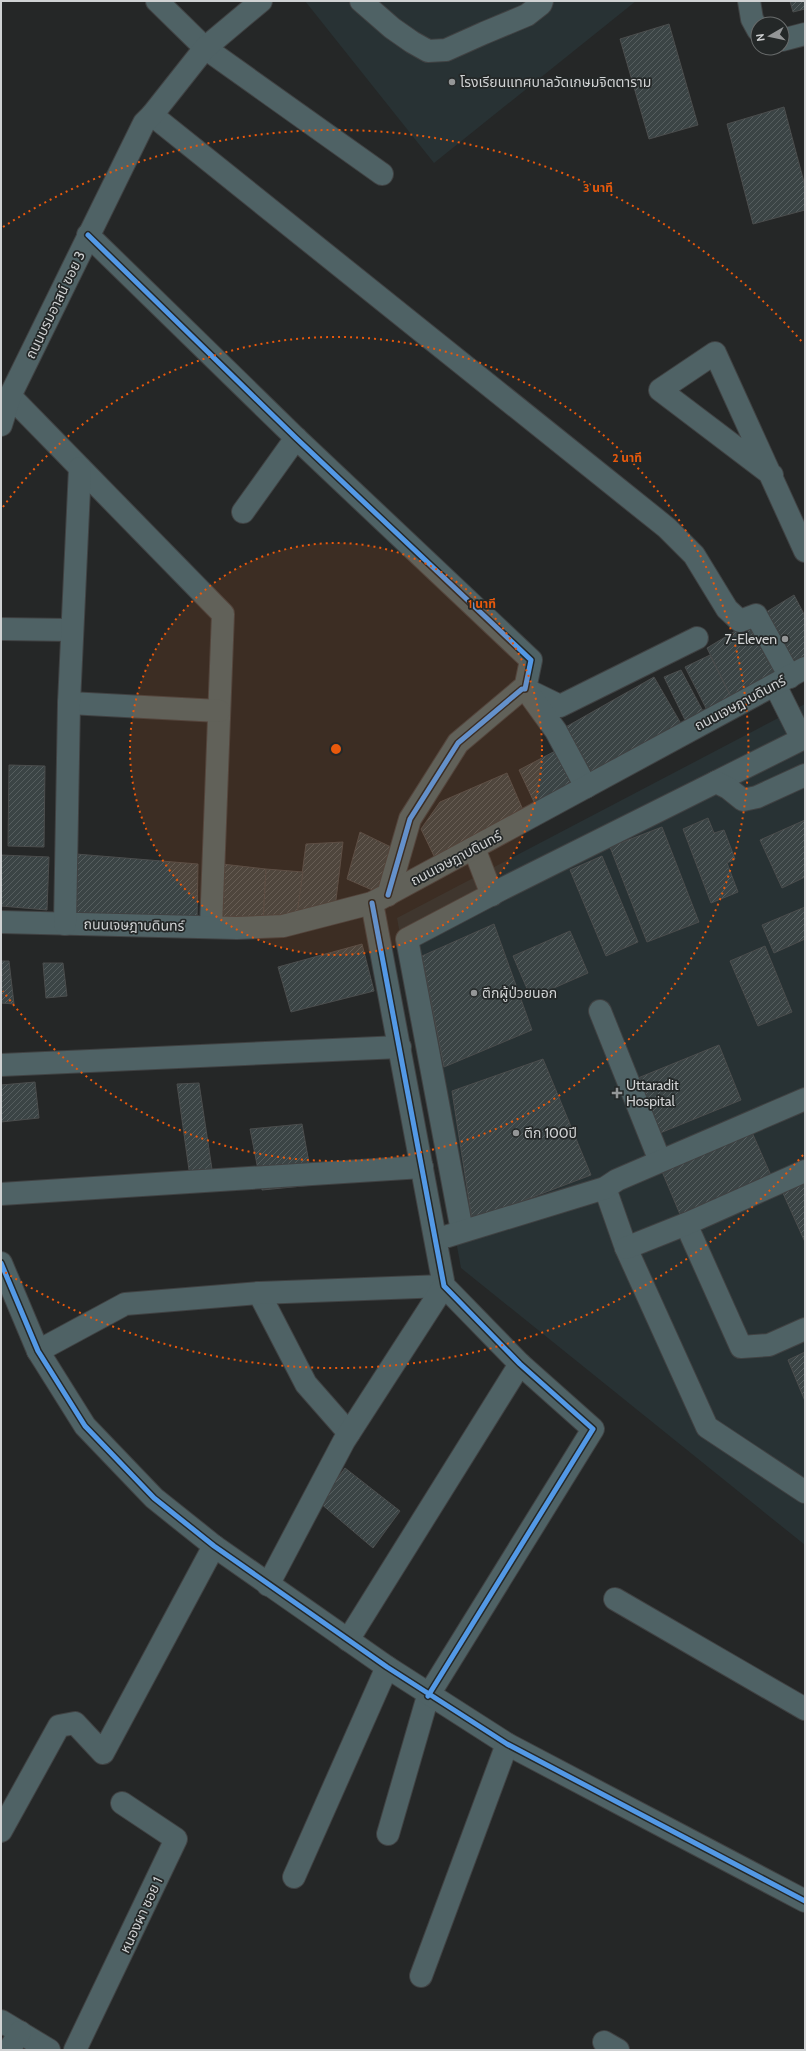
<svg xmlns="http://www.w3.org/2000/svg" width="806" height="2051" font-family="Cabin,'Noto Sans Thai',sans-serif">
<style>
.built{fill:#283234}
.building{fill:url(#building-hatch);stroke:#4b4d4d}
.lines{fill:none;stroke-linecap:round;stroke-linejoin:round}
.minor-casing{stroke:#404243;stroke-width:24}
.minor{stroke:#4f6265;stroke-width:22}
.cycleway-casing{stroke:#242828;stroke-width:8}
.cycleway{stroke:#5399e6;stroke-width:5}
.ring{fill:none;stroke:#e8590c;stroke-width:2;stroke-dasharray:2 4}
.poi-dot{fill:#949697;stroke:#242828;stroke-width:1.5}
.labels{text-anchor:middle;stroke-width:3.5;stroke-linejoin:round;paint-order:stroke}
.poi-label{font-size:14px;fill:#d0d2d3;stroke:#242828;text-anchor:start}
.street-label{font-size:14px;fill:#d0d2d3;stroke:#242828}
.centre{fill:#e8590c;stroke:#242828;stroke-width:2}
.ring-label{font-size:12px;text-anchor:middle;font-weight:bold;fill:#e8590c;stroke:#242828;stroke-width:3.5;stroke-linejoin:round;paint-order:stroke}
</style>
<defs>
<pattern id="building-hatch" width="6" height="6" patternUnits="userSpaceOnUse"><rect width="6" height="6" fill="#3b4445"/><path d="M-1 1l2-2M0 6l6-6M5 7l2-2" fill="none" stroke="#565e5f"/></pattern>
</defs>
<rect width="100%" height="100%" fill="#252727"/>
<g class="built">
<path d="M305,1h331l-202,162z"/>
<path d="M805,704v841l-344,-277 -64,-350z"/>
</g>
<g class="building">
<path d="M790,1h15v8l-12,3z"/>
<path d="M669,24l29,101 -49,14 -29,-100z"/>
<path d="M784,107l21,79v24l-52,14 -26,-100z"/>
<path d="M794,595l11,21v43l-24,14 -26,-54z"/>
<path d="M755,619l26,54 -48,28 -26,-53z"/>
<path d="M710,655l23,46 -24,13 -24,-47z"/>
<path d="M681,670l24,45 -18,9 -23,-47z"/>
<path d="M654,677l29,50 -94,51 -25,-50z"/>
<path d="M559,749l18,34 -42,21 -16,-34z"/>
<path d="M9,765l36,1 -1,81 -36,-1z"/>
<path d="M507,773l16,37 -89,46 -13,-27 19,-27z"/>
<path d="M708,818l6,15 10,-3 11,29 -8,4 11,29 -27,11 -28,-74z"/>
<path d="M805,820v57l-23,11 -22,-48z"/>
<path d="M662,827l37,95 -52,20 -37,-95z"/>
<path d="M360,832l35,17 -16,44 -32,-14z"/>
<path d="M343,842l-8,66 -39,12 10,-76z"/>
<path d="M76,854l122,10 -1,55 -123,-6z"/>
<path d="M1,855l48,2 -2,53 -46,-4z"/>
<path d="M602,856l36,86 -32,14 -36,-86z"/>
<path d="M222,864l44,5 -3,54h-45z"/>
<path d="M266,869l37,3 -7,48 -33,3z"/>
<path d="M805,907v32l-31,14 -12,-28z"/>
<path d="M494,924l38,106 -88,37 -22,-111z"/>
<path d="M570,931l18,42 -57,25 -18,-42z"/>
<path d="M362,944l12,47 -83,21 -13,-45z"/>
<path d="M765,946l27,66 -34,14 -28,-65z"/>
<path d="M1,961h8l5,43 -13,-1z"/>
<path d="M43,963h20l4,33 -21,2z"/>
<path d="M719,1045l22,55 -81,33 -22,-55z"/>
<path d="M543,1059l48,116 -119,45 -20,-129z"/>
<path d="M35,1082l4,36 -38,4v-37z"/>
<path d="M199,1083l14,93 -23,1 -13,-93z"/>
<path d="M302,1124l11,61 -51,5 -12,-61z"/>
<path d="M751,1130l22,50 -91,39 -21,-50z"/>
<path d="M805,1181v61l-23,-51z"/>
<path d="M805,1352v49l-17,-41z"/>
<path d="M345,1468l55,43 -27,37 -53,-45z"/>
</g>
<g class="lines">
<g class="minor-casing">
<g id="minor">
<path d="M157,1l48,47 177,126"/>
<path d="M361,1l31,27 20,14 16,9 18,-1 38,-17 43,-18 14,-11 1,-3"/>
<path d="M749,1l3,18 6,11"/>
<path d="M782,40l23,-6"/>
<path d="M152,115l515,413 27,27 33,54 13,12 16,-6 34,62"/>
<path d="M88,235l208,203 235,222 -6,29h-3l-64,54 -48,76 -22,76"/>
<path d="M10,396l213,218 -12,313"/>
<path d="M1,425l9,-29 134,-273 8,-8 53,-67 56,-47"/>
<path d="M772,475l-112,-85 55,-37 90,198"/>
<path d="M243,512l53,-74"/>
<path d="M1,629l71,1"/>
<path d="M525,689l35,17 137,-68"/>
<path d="M527,691l29,40 30,56"/>
<path d="M69,703l150,8"/>
<path d="M716,782l86,-43 -27,-54"/>
<path d="M474,848l18,47"/>
<path d="M372,903l72,383 76,78 73,65 -165,267 -40,138"/>
<path d="M1,922l236,6 46,-2 89,-23 433,-235"/>
<path d="M65,924l4,-221 11,-235"/>
<path d="M600,1011l60,150"/>
<path d="M1,1065l399,-18"/>
<path d="M605,1188l21,60 81,179 98,65"/>
<path d="M1,1194l421,-27"/>
<path d="M686,1224l55,123 28,-2 36,-16"/>
<path d="M462,1231l-55,-292 95,-50 214,-107 12,6 15,12 14,-3 48,-22"/>
<path d="M448,1236l157,-48 12,-8 188,-81"/>
<path d="M626,1248l60,-24 119,-53"/>
<path d="M1,1263l37,88 47,75 69,72 60,48 173,121 120,77 298,157"/>
<path d="M259,1293l47,91 43,49"/>
<path d="M38,1351l87,-47 134,-11 185,-7"/>
<path d="M268,1585l76,-144 100,-155"/>
<path d="M615,1599l190,110"/>
<path d="M348,1640l172,-276"/>
<path d="M1,1831l58,-105 16,-3 28,30 111,-207"/>
<path d="M294,1877l93,-210"/>
<path d="M421,1976l86,-232"/>
<path d="M1,2021l48,29"/>
<path d="M604,2042l14,8"/>
<path d="M9,2050l11,-18"/>
<path d="M75,2050l101,-211 -54,-36"/>
</g>
</g>
<use href="#minor" class="minor"/>
<g class="cycleway-casing">
<g id="cycleway">
<path d="M88,235l208,203 235,222 -6,29h-3l-64,54 -48,76 -22,76"/>
<path d="M372,903l72,383 76,78 73,65 -165,267"/>
<path d="M1,1263l37,88 47,75 69,72 60,48 173,121 120,77 298,157"/>
</g>
</g>
<use href="#cycleway" class="cycleway"/>
</g>
<circle cx="336" cy="749" r="206" fill="#e8590c" fill-opacity=".12"/>
<g class="ring">
<circle cx="336" cy="749" r="206"/>
<path d="M3 507A412 412 0 1 1 3 991"/>
<path d="M803 1155A619 619 0 0 1 3 1271M3 227A619 619 0 0 1 803 343"/>
</g>
<g class="poi-dot">
<circle cx="452" cy="82" r="4"/>
<circle cx="785" cy="639" r="4"/>
<circle cx="474" cy="993" r="4"/>
<path d="M615 1087h4v4h4v4h-4v4h-4v-4h-4v-4h4z"/>
<circle cx="516" cy="1133" r="4"/>
</g>
<g class="labels">
<g class="poi-label">
<text x="460" y="87">โรงเรียนแทศบาลวัดเกษมจิตตาราม</text>
<text x="777" y="644" text-anchor="end">7-Eleven</text>
<text x="482" y="998">ตึกผู้ป่วยนอก</text>
<text x="626" y="1090">Uttaradit<tspan x="626" dy="16">Hospital</tspan></text>
<text x="524" y="1138">ตึก 100ปี</text>
</g>
<g class="street-label">
<text transform="translate(55 305) rotate(-64)" y="5">ถนนบรมอาสน์ ฃอย 3</text>
<text transform="translate(740 703) rotate(-28)" y="5">ถนนเจษฎาบดินทร์</text>
<text transform="translate(456 858) rotate(-28)" y="5">ถนนเจษฎาบดินทร์</text>
<text transform="translate(134 925) rotate(1)" y="5">ถนนเจษฎาบดินทร์</text>
<text transform="translate(141 1915) rotate(-65)" y="5">หนองผา ซอย 1</text>
</g>
</g>
<circle cx="336" cy="749" r="6" class="centre"/>
<g class="ring-label">
<text x="598" y="192">3 นาที</text>
<text x="627" y="462">2 นาที</text>
<text x="482" y="608">1 นาที</text>
</g>
<rect width="806" height="2051" fill="none" stroke="#d0d2d3" stroke-width="4"/>
<g transform="translate(770 36) rotate(261)"><circle r="19" fill="#242828" stroke="#696c6c"/>
<path d="M0-3L7 15L0 10L-7 15Z" fill="#949697"/>
<text y="-6" font-size="11" font-weight="bold" text-anchor="middle" fill="#d0d2d3">N</text>
</g>
</svg>
